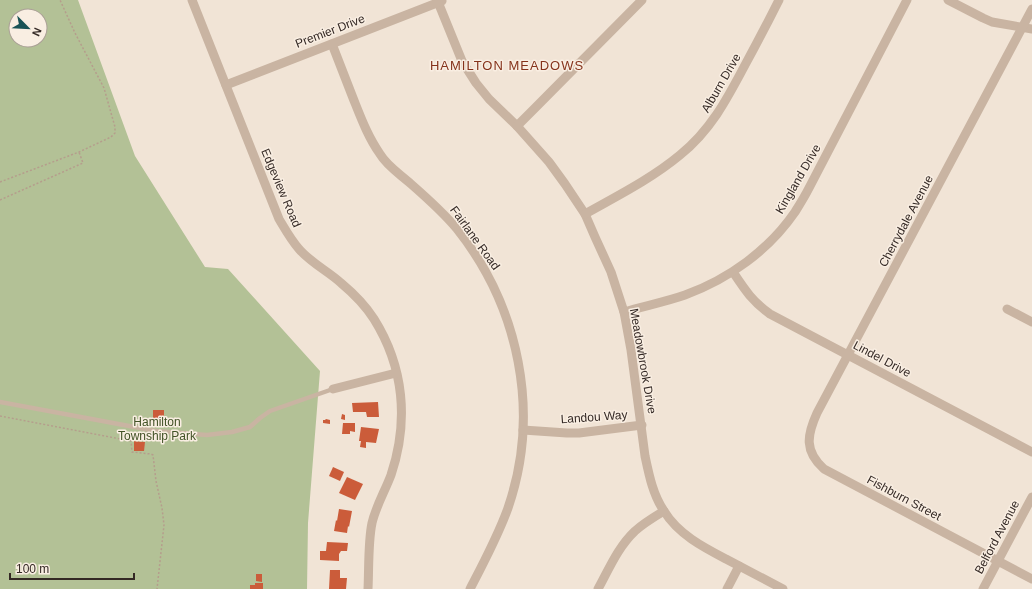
<svg xmlns="http://www.w3.org/2000/svg" width="1032" height="589" font-family="Helvetica,sans-serif">
<style>
.green{fill:#b3c196;fill-rule:evenodd}
.building{fill:#cb5c3a}
.lines{fill:none;stroke-linecap:round;stroke-linejoin:round}
.path{stroke:#b59d8c;stroke-width:1.5;stroke-dasharray:2 2;stroke-linecap:butt}
.service{stroke:#c9b4a2;stroke-width:4.5}
.minor{stroke:#c9b4a2;stroke-width:9}
.labels{text-anchor:middle;stroke-width:3;stroke-linejoin:round;paint-order:stroke}
.street-label{font-size:12px;fill:#342925;stroke:#f9eee2}
.park-label{font-size:12px;fill:#435328;stroke:#f9eee2}
.neighbourhood-label{font-size:13px;letter-spacing:1px;fill:#85331b;stroke:#f9eee2}
</style>
<rect width="100%" height="100%" fill="#f1e4d6"/>
<path class="green" d="M0,0h78l57,156 70,111 23,2 92,102 -12,152 -1,66h-307zM16,16h24v24h-24z"/>
<g class="building">
<path d="M378,402l1,15h-12l-1,-5h-13l-1,-9z"/>
<rect x="153" y="410" width="11" height="14"/>
<path d="M342,414l3,1v5l-4,-1z"/>
<path d="M326,419l4,1v4l-7,-1v-3h2z"/>
<path d="M343,423h12v9l-5,-1v3h-8z"/>
<path d="M361,427l18,2 -3,14 -10,-1v6l-6,-1 1,-6h-2z"/>
<path d="M134,441l11,1 -1,9h-10z"/>
<path d="M333,467l11,5 -4,9 -11,-5z"/>
<path d="M347,477l16,7 -8,16 -16,-7z"/>
<path d="M339,509l13,2 -3,16 -1,-1 -1,7 -13,-2 2,-11 1,1z"/>
<path d="M327,542l21,1 -1,8h-6l-2,3v7l-19,-1v-9h6z"/>
<path d="M330,570h10v8h7l-1,11h-17z"/>
<path d="M256,574h6v8l-6,-1z"/>
<path d="M255,583h8v6h-13v-4h5z"/>
</g>
<g class="lines">
<g class="path">
<path d="M0,182l79,-30 32,-15 4,-4v-6l-11,-39 -29,-55 -15,-33"/>
<path d="M0,200l83,-37 -4,-11"/>
<path d="M0,416l131,25 1,11 19,2 2,1 3,26 6,27 2,17 -7,64"/>
</g>
<path class="service" d="M0,402l156,29 51,4 25,-3 18,-5 10,-9 10,-7 63,-22"/>
<g class="minor">
<path d="M192,0l87,219c6,10 12,21 20,30 12,14 29,22 42,34 12,10 24,22 33,36 30,48 35,102 17,156 -6,16 -15,31 -19,48 -4,19 -3,46 -4,66"/>
<path d="M948,0l35,18 9,4 40,7"/>
<path d="M438,2l24,59 14,22 13,16 28,27 32,36 16,22 20,30 10,23 16,35 13,40 7,38 14,106c4,19 8,39 19,55 14,23 39,36 62,48 19,10 38,20 57,30"/>
<path d="M1032,9l-215,404c-10,22 -13,38 7,56l208,110"/>
<path d="M332,44c7,18 14,36 21,54 8,20 15,39 27,56 7,12 20,20 31,30 16,14 32,28 46,45 62,78 84,183 51,279 -10,28 -24,54 -38,81"/>
<path d="M226,85l216,-84"/>
<path d="M517,126l19,-19 106,-107"/>
<path d="M585,214c32,-18 66,-35 95,-59 31,-25 47,-56 65,-90 12,-22 23,-43 34,-65"/>
<path d="M733,272c12,18 19,29 37,42l262,138"/>
<path d="M1007,309l25,13"/>
<path d="M624,312c20,-6 41,-10 61,-17 44,-16 84,-45 110,-83 5,-8 10,-16 14,-24l98,-188"/>
<path d="M333,389l63,-16"/>
<path d="M523,430l44,3h12l63,-8"/>
<path d="M598,589c11,-20 20,-42 37,-58 9,-8 19,-14 29,-20"/>
<path d="M727,589l12,-23"/>
<path d="M983,589l49,-92"/>
</g>
</g>
<g class="labels">
<g class="street-label">
<text transform="translate(330 31) rotate(-21)" y="4">Premier Drive</text>
<text transform="translate(721 83) rotate(-60)" y="4">Alburn Drive</text>
<text transform="translate(798 179) rotate(-60)" y="4">Kingland Drive</text>
<text transform="translate(281 188) rotate(67)" y="4">Edgeview Road</text>
<text transform="translate(906 221) rotate(-62)" y="4">Cherrydale Avenue</text>
<text transform="translate(475 238) rotate(54)" y="4">Fairlane Road</text>
<text transform="translate(882 359) rotate(28)" y="4">Lindel Drive</text>
<text transform="translate(643 361) rotate(80)" y="4">Meadowbrook Drive</text>
<text transform="translate(594 417) rotate(-4)" y="4">Landou Way</text>
<text transform="translate(904 498) rotate(28)" y="4">Fishburn Street</text>
<text transform="translate(997 537) rotate(-62)" y="4">Belford Avenue</text>
</g>
<g class="park-label">
<text x="157" y="426">Hamilton<tspan x="157" dy="14">Township Park</tspan></text>
</g>
<g class="neighbourhood-label">
<text x="507" y="70">HAMILTON MEADOWS</text>
</g>
</g>
<g transform="translate(28 28) rotate(114)"><circle r="19" fill="#f9eee2" stroke="#aa9f96"/>
<path d="M0-3L7 15L0 10L-7 15Z" fill="#195356"/>
<text y="-6" font-size="11" font-weight="bold" text-anchor="middle" fill="#342925">N</text>
</g>
<path d="M10 573v6h124v-6" fill="none" stroke="#342925" stroke-width="2"/>
<text x="16" y="573" font-size="12" fill="#342925" stroke="#f9eee2" stroke-width="3" paint-order="stroke">100 m</text>
</svg>
